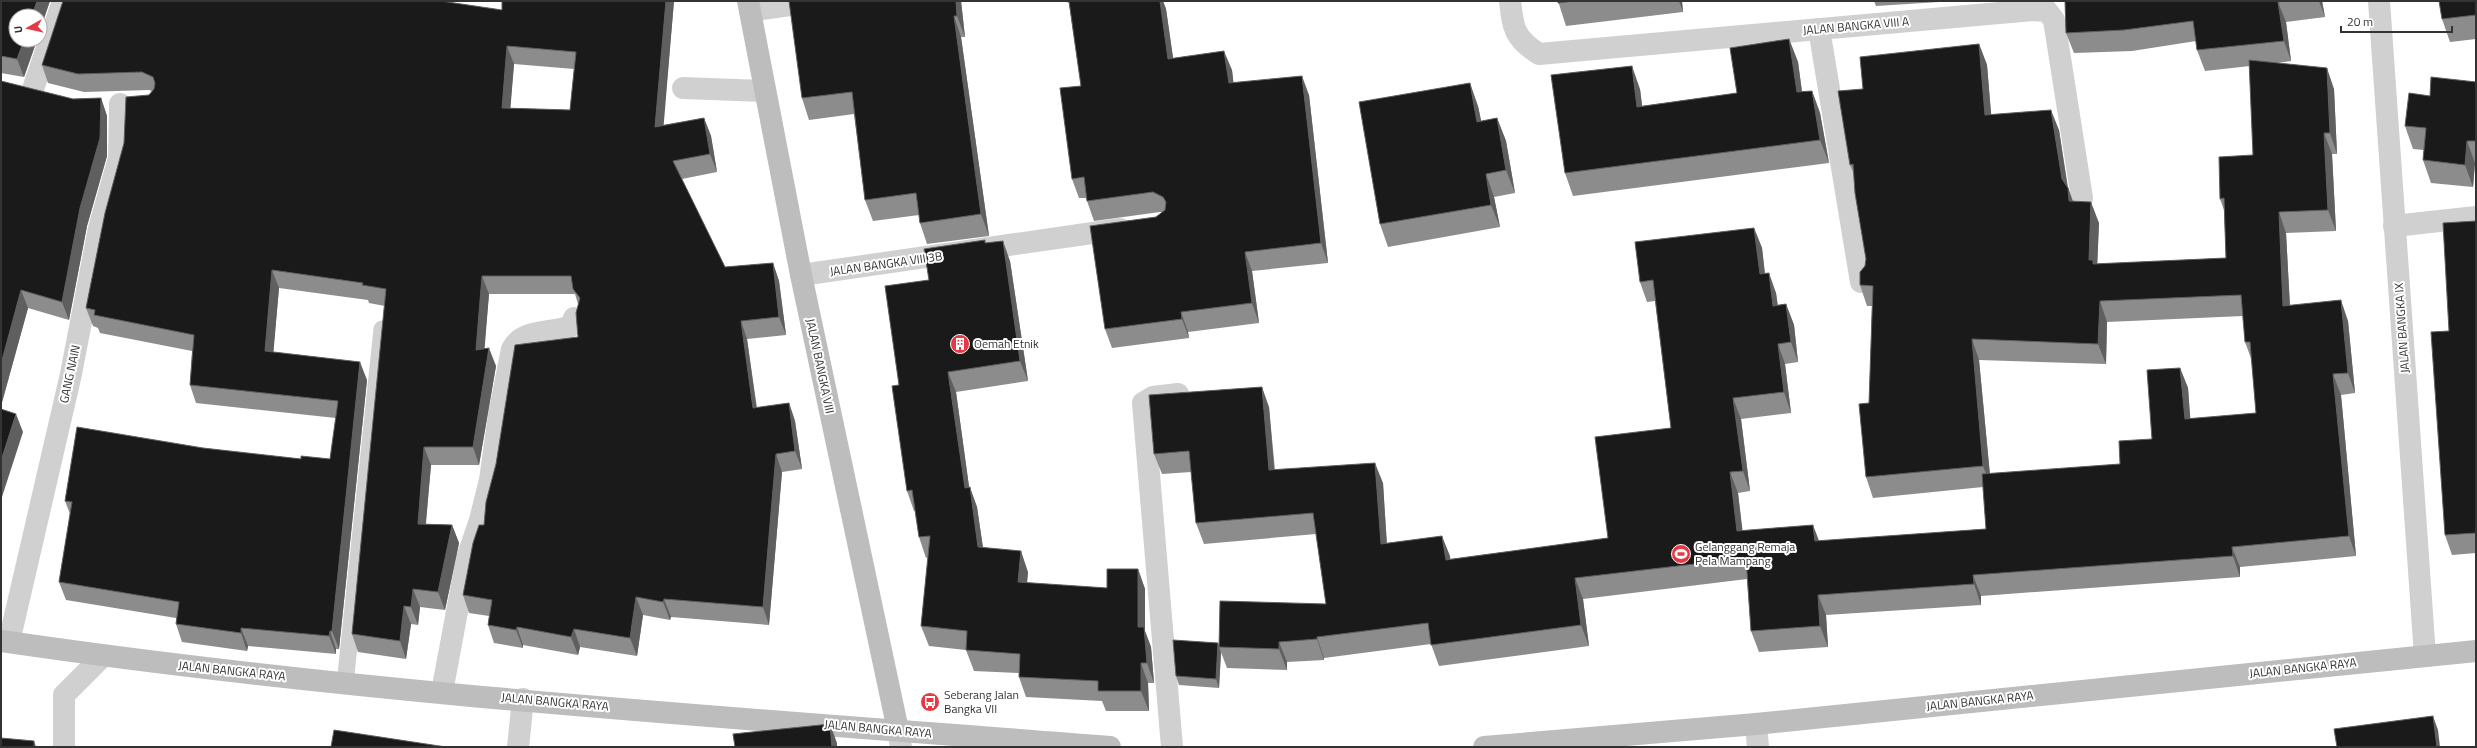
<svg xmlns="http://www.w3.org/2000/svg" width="2477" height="748" font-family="'Titillium Web',sans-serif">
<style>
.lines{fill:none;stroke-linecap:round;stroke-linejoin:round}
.lane{stroke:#d0d0d0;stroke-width:17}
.street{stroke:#d0d0d0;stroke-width:22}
.secondary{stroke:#bdbdbd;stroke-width:22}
.wall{fill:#8c8c8c;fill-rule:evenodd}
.shaded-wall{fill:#5f5f5f}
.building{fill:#1a1a1a;stroke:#5f5f5f;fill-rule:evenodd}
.labels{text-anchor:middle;stroke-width:4;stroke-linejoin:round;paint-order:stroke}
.street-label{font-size:12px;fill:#333;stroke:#fff}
.poi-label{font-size:12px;fill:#333;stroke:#fff;text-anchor:start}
</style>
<rect width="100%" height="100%" fill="#fff"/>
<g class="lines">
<path class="lane" d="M345,684l37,-355"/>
<g class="street">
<path d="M1510,1c3,27 4,37 29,53l494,-44 14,1 7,9 28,178"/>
<path d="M2379,1l46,655"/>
<path d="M750,11l67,-10"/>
<path d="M1819,29l42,253"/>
<path d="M683,88l81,3"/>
<path d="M32,92l31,-91"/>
<path d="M2394,226l82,-9"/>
<path d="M801,275l319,-46"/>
<path d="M9,642l62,-268 28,-146 20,-70 1,-54"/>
<path d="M442,692l25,-134 13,-38 10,-40 9,-65 13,-66c11,-21 40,-15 59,-23l3,-8"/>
<path d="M1756,724l2,23"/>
<path d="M898,730l3,17"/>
<path d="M64,747v-52l39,-39"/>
<path d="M518,747l5,-48"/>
<path d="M1172,747l-29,-344 10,-6 25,-3"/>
</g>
<g class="secondary">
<path d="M748,1l53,274 97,455"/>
<path d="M1,641c367,54 739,77 1109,106"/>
<path d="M1484,747l272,-23 720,-73"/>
</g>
</g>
<g class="wall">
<path d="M1,1h49l-10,29 -24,10h21l-13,37 -23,-4z"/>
<path d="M674,1l-11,124 41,-7 7,18 6,36 -35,7 43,88 48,-4 6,18 7,54 -39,4 10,69 32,-5 6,18 7,48 -20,3 -13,153 -98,-8 -1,3 -27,-5 -6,41 -57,-9 -2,8 -55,-10v3l-29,-5 -6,-18 1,-9 -20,-3 -6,-18 21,-70 94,-188v-33l-3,-10h-86l-5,55 12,17 -17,99h-48l-5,59 26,1 7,18 -14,67 -25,-3 -2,18 -7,-1 -5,35 -48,-7 -6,-18 33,-328 -16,-3 -1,-3 -89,-12 -6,64 94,28 -28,269h-3v5l-88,-8 -1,5 -65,-9 -6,-18v-6l-110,-18 -7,-18 11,-68 -5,-13 138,-53 98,11h29l6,-41 -140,-15 -6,-18 2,-34 -92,-18 -2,-5 -5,-2 -7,-18 63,-213 3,-4 -3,-1 -65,2 -36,-9 -6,-18 460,-55zM514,64l60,5 -4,41 -60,-2z"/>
<path d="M961,1l4,36h-4l28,199 -62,8 -7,-21 -1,-8 -46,6 -8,-21 -11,-86 -45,6 -7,-22z"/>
<path d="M1067,1h96l3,8 7,49 59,12 1,13 76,12 19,168 -76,8 7,52 -71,9 1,6 -77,10 -7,-19 51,-112 6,-5h-2l-66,9 -7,-20 -1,-3h-7l-7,-19 9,-93 -12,-83h-1z"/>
<path d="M1558,1h124l1,11 -117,14z"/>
<path d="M1874,1h65v1l-63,4z"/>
<path d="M2065,1h257l3,16 -39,5 5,39 -14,2 57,26 3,65h-5l4,77 -50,2 4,72 58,16 7,72 -14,2 15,161 -116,11v10l-259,19v9l-155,10 2,32 -69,5 -8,-21 -4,-52 -164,20 6,47 -150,20 -8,-22 -107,14v2l-37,2v8l-60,-2 -8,-21 107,-43 -10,-70 -112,10 -8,-21 -5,-51 -29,2 -8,-20 115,-47 6,63 108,13 4,61 63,12v3l158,-21 63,-110 -16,-127 -8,1 -7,-20 114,-54 8,20 3,25 11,20 2,12 8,-1 8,21 4,37 -13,2 6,49 -50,6 9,72 -12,2 4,37 77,11 167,-12 -3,-42 -110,11 -7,-21 3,-74 3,-97h-5l-7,-21 5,-19 1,-7 -12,-85 -4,-9 13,-76 116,-45 8,21 4,50 68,15 9,57 5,14 26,22 -2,41 129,-6 -2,-48 -4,-11 33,-44 -3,-89 -45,5 -8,-21 -1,-9 -64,10 -58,2 -8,-20zM2243,316l2,26 7,19 4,52 -66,6 -2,-31 -8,-20 -28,71 -32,25 -130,10 -11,-114 127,4 1,-42z"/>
<path d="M2476,1v38l-26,3 -8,-23z"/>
<path d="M1789,39l9,23 4,29h10l8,22 9,50 -256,33 -8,-23 75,-84 2,17 95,-13z"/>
<path d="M1,81l72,18 28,-1 6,18v40l-20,70 -18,94 -41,-12 -27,98z"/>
<path d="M2476,82v81h-1l-2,24 -42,-4 -8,-23 1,-10 -11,-1 -8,-23 25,-30z"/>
<path d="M1478,106l3,15 16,-3 9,23 9,52 -21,4 6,30 -112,20 -8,-23z"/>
<path d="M2476,221v332l-24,2 -7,-20 4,-204z"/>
<path d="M986,243l24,18 18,120 -72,11 13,95 8,20 6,41 45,24 -1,11 80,5 31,-19 7,20v42l6,16 3,36h-6l1,28h-43l-4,-10 -76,-4 -7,-20v-4l-45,-2 -8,-21 -37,-4 -8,-20 7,-69 -2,1 -7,-21 -4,-26h-1l-7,-20 -8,-106 30,-105z"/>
<path d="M1221,652l-2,36 -40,-3 -3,-9z"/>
</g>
<g class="shaded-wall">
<path d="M37,1h13l-10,29v-14h-8z"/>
<path d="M666,1h8l-12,144 -7,-18z"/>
<path d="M956,1h5l4,36 -8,-21z"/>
<path d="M1160,1h3l3,8 10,69 -8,-19z"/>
<path d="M1679,1h3l1,11z"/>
<path d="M2319,1h3l3,16z"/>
<path d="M2278,2l8,20 5,39 -7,-20z"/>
<path d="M954,16l7,21 28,199 -8,-22z"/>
<path d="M1789,39l9,23 7,53 -8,-23z"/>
<path d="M24,40h13l-13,37 -7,-18z"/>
<path d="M1979,44l8,21 6,71 -8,-21z"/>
<path d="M507,46l7,18 -5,62 -7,-18z"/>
<path d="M1224,51l8,19 4,33 -7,-20z"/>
<path d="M1632,66l8,23 5,40 -8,-22z"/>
<path d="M2327,68l7,21 3,65 -7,-21z"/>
<path d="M1302,76l7,19 19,168 -7,-20z"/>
<path d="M1470,83l8,23 8,38 -9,-22z"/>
<path d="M1812,91l8,22 9,50 -9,-23z"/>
<path d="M101,98l6,18v40l-20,70 -18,94 -7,-18z"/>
<path d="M2051,110l8,20 9,60v-2l7,20 -6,-7 -7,-22z"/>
<path d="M704,118l7,18 6,36 -7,-18z"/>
<path d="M1497,118l9,23 9,52 -9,-23z"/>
<path d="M2324,133l8,21 4,77 -8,-21z"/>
<path d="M2467,141l8,22 -2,24 -8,-22z"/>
<path d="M1486,174l8,23 6,30 -9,-22z"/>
<path d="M2091,202l8,21 -2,48 -8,-11z"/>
<path d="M2279,212l7,21 5,94 -8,-21z"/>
<path d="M1754,228l8,20 5,46 -7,-20z"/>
<path d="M1003,241l7,20 18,120 -8,-20z"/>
<path d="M1245,252l7,19 7,52 -7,-20z"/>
<path d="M773,263l6,18 7,54 -7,-18z"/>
<path d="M272,270l7,18 -7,81 -7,-18z"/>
<path d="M1769,273l7,20 4,33 -7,-20z"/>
<path d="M482,276l7,18 -6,74 -7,-18z"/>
<path d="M21,290l7,18 -27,98v-42z"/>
<path d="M2341,300l7,21 7,72 -7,-20z"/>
<path d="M2100,301l7,21 -1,42 -8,-20z"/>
<path d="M1786,304l8,21 4,37 -7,-20z"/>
<path d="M1181,312l7,20 1,6 -7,-19z"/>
<path d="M741,321l6,18 12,87 -6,-18z"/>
<path d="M1972,339l7,21 12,127 -8,-21z"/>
<path d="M1778,344l7,20 6,49 -7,-21z"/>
<path d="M489,348l7,18 -17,99 -6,-18z"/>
<path d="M360,362l7,18 -28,269 -7,-18z"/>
<path d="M2180,368l8,20 4,52 -7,-21z"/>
<path d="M948,372l8,20 16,116 -7,-20z"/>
<path d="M2333,374l8,21 15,161 -7,-20z"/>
<path d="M1262,387l7,20 7,84 -7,-21z"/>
<path d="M1733,398l8,21 9,72 -7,-20z"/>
<path d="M789,403l6,18 7,48 -7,-18z"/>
<path d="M16,414l7,18 -22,68v-39z"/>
<path d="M424,447l7,18 -7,77 -6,-18z"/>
<path d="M776,454l6,18 -13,153 -6,-18z"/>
<path d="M1375,463l8,20 5,82 -7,-21z"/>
<path d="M1730,472l8,21 7,58 -8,-20z"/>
<path d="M970,487l7,20 9,61 -8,-21z"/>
<path d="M452,525l7,18 -14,67 -7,-18z"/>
<path d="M1813,525l8,21 -6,-5z"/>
<path d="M1442,536l8,20 3,24 -7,-20z"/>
<path d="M2232,547l8,20v10l-7,-21z"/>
<path d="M1021,551l7,21 -3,30 -7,-20z"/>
<path d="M1138,569l7,20v42l6,16 3,36 -7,-20 -9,-36z"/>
<path d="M1973,575l8,21v9l-7,-21z"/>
<path d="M1575,578l8,21 6,47 -8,-21z"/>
<path d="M413,589l7,18 -2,18 -7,-18z"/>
<path d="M1818,595l8,20 2,32 -8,-21z"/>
<path d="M636,597l7,18 -6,41 -7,-18z"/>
<path d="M664,599l7,18 -1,3 -7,-18z"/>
<path d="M404,606l7,18 -5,35 -6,-18z"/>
<path d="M517,627l6,18v3l-7,-18z"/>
<path d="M241,628l7,18 -1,5 -6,-18z"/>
<path d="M574,629l6,18 -2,8 -7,-18z"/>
<path d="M330,631l6,18v5l-7,-18z"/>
<path d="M1317,637l7,21v2l-7,-21z"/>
<path d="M1279,642l8,20v8l-8,-21z"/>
<path d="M1218,643l3,9 -2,36 -3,-9z"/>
<path d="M1141,663l7,20 1,28 -8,-20z"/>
<path d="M2433,716l5,14 2,17h-3z"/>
<path d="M830,724l7,19v4h-5z"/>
<path d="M34,741l2,6h-2z"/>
</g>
<g class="building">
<path d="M1,1h36l-5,15h-16v24h8l-7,19 -16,-3z"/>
<path d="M63,1h378l61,9v-9h164l-11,126 49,-9 6,36 -37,7 52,106 48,-4 6,54 -38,4 12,87 36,-5 6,48 -19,3 -13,153 -99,-8 -1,3 -27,-5 -6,41 -56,-9 -3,8 -54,-10 -1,3 -28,-5 4,-25 -29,-5 10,-52 6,-18h5l2,-23 10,-38 19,-119 63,-8 -2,-24 4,-15 -7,-9 -2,-13h-89l-6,74 13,-2 -16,99h-49l-6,77 34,1 -14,67 -25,-3 -2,18 -7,-1 -4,35 -48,-7 34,-345 -24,-4 1,-2 -91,-13 -7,81 95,11 -28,269h-2l-1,5 -88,-8v5l-65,-9 3,-22 -120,-20 13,-80 -7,-1 12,-74 126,21 98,11v-3l29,3 8,-58 -148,-16 4,-50 -100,-20 1,-5 -9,-2 19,-95 19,-70 2,-46 23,-2 5,-6 1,-6 -2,-6 -11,-5 -64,2 -36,-9zM507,46l69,6 -6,58 -68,-2z"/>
<path d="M789,1h167l1,15h-3l27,198 -61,9 -4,-30 -51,7 -13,-108 -50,6z"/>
<path d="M1069,1h91l8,58 56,-8 5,32 73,-7 19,167 -76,9 7,51 -71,9 1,7 -77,10 -15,-103 66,-9 9,-7 1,-8 -3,-5 -10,-5 -66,9 -3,-24 -12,2 -12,-91 21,-2z"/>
<path d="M1558,1h16l-16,2z"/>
<path d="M2065,1h219l-6,1 6,39 -87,9 -4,-29 -69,9 -58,3z"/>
<path d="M2439,1h37v14l-34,4z"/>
<path d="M1789,39l8,53 15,-1 8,49 -255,33 -14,-98 81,-9 5,41 100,-14 -7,-45z"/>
<path d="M1979,44l6,71 66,-5 11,69 6,9 1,13 22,1 -2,58h4v4l133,-6 -2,-60 -4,1 -1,-42 34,-2 -4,-95 78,8 3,65h-6l4,77 -49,2 4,94 58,-6 7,73 -15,1 16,162 -117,11 1,9 -260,19 1,9 -156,11 2,31 -69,5 -5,-73 -171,20 6,47 -150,20 -3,-22 -111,14v2l-38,3v7l-60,-2 1,-46 106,3 -13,-91 -117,10 -7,-72 -35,3 -5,-59 113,-8 7,83 106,-7 6,81 61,-8 4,24 162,-22 -13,-101 76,-9 -18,-148 -13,2 -5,-40 119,-14 6,46 9,-1 4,33 13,-2 5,38 -13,2 6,48 -51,6 10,73 -13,1 7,59 76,-6 2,16 171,-12 -4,-55 138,-10 -1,-23 33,-2 -5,-69 33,-2 5,51 71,-6 -6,-71h-5l-4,-47 -141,6 -2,43 -126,-5 11,127 -117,11 -7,-73 10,-1 4,-117 -13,-1v-13l5,-6 1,-7 -11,-66 -2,-29 -3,1 -12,-74 25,-2 -3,-32z"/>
<path d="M2431,77l45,5v59h-9l-2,24 -42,-5 3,-32 -21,-2 4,-33 21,3z"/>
<path d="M1,81l72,18 28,-1 -1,40 -20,70 -18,94 -41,-12 -20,74z"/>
<path d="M1470,83l7,39 20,-4 9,52 -20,4 5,31 -111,19 -21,-122z"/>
<path d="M2476,221v312l-31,2 -14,-203 18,-1 -6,-108z"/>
<path d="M985,240v3l18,-2 17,120 -72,11 17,116 5,-1 8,60 43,4 -3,31 89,6v-19h31v58h6l3,36h-6v28h-43v-10l-79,-4 1,-23 -54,-4 1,-19 -46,-5 9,-90 -11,1 -7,-47 -5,1 -15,-105 7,-1 -14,-99 44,-6 -5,-31z"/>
<path d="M1,409l15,5 -15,47z"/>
<path d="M1173,640l45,3 -2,36 -40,-3z"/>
<path d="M2433,716l4,31h-100l-3,-18z"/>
<path d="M830,724l2,23h-97l-2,-13z"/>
<path d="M334,730l112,17h-115z"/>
<path d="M1,738l33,3v6h-33z"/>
</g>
<defs>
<g id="building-disc" transform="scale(1)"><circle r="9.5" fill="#e63946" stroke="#fff"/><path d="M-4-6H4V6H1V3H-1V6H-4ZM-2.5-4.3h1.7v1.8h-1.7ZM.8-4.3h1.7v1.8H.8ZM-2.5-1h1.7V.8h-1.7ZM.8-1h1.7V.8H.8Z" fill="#fff"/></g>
<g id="stadium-disc" transform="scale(1)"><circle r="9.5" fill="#e63946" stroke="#fff"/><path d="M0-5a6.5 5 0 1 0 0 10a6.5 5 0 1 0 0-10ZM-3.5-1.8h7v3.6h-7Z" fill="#fff"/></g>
<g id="bus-disc" transform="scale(1)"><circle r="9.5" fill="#e63946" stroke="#fff"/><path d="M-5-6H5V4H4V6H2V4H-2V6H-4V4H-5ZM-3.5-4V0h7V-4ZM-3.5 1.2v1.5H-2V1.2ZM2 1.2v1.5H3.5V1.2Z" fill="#fff"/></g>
</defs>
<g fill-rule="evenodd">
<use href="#building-disc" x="960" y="344"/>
<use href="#stadium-disc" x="1681" y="554"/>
<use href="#bus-disc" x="930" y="702"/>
</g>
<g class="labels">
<g class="street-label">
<text transform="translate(1856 26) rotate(-5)" y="4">JALAN BANGKA VIII A</text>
<text transform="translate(886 264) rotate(-8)" y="4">JALAN BANGKA VIII 3B</text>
<text transform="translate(2402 328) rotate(-94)" y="4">JALAN BANGKA IX</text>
<text transform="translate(820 366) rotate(78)" y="4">JALAN BANGKA VIII</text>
<text transform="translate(70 374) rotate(-78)" y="4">GANG NAIN</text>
<text transform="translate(2303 668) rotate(-6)" y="4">JALAN BANGKA RAYA</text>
<text transform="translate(232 671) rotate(6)" y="4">JALAN BANGKA RAYA</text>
<text transform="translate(1980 701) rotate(-6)" y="4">JALAN BANGKA RAYA</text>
<text transform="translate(555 702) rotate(5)" y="4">JALAN BANGKA RAYA</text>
<text transform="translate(878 729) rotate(5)" y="4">JALAN BANGKA RAYA</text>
</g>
<g class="poi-label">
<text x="974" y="348">Oemah Etnik</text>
<text x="1695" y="551">Gelanggang Remaja<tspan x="1695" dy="14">Pela Mampang</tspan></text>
<text x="944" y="699">Seberang Jalan<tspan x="944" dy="14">Bangka VII</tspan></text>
</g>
</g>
<rect width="2477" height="748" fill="none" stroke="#333333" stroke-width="4"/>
<g transform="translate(28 28) rotate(262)"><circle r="19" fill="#ffffff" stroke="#adadad"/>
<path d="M0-3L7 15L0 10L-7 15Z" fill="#e63946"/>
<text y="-6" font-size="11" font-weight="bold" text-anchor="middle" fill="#333333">U</text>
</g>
<path d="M2341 26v6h111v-6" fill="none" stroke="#333333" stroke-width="2"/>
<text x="2347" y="26" font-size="12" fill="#333333" stroke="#ffffff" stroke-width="3" paint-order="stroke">20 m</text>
</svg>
